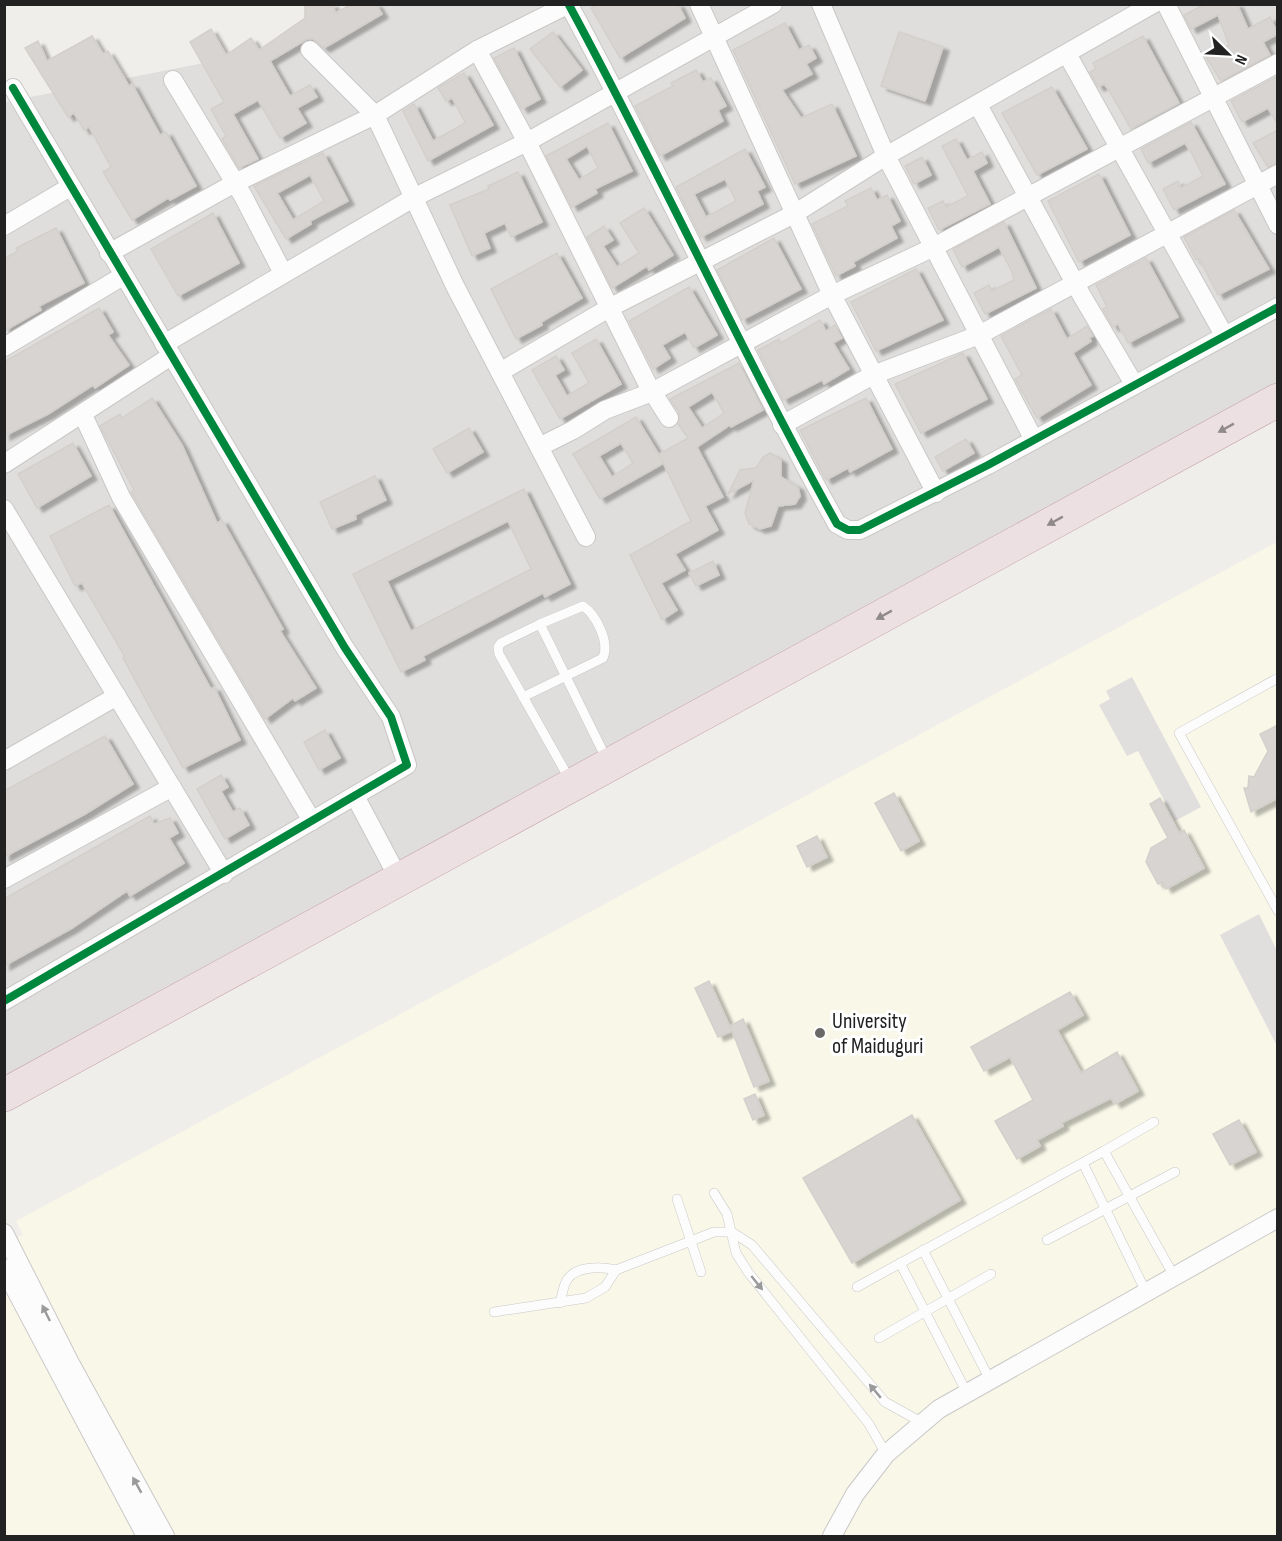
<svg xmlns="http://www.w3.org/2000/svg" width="1282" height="1541" font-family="'Sofia Sans Condensed',sans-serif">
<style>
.residential{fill:#dfdedc}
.education{fill:#f8f7e8}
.parking{fill:#e0dfde}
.building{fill:#d7d4d2;stroke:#d3d0cc;stroke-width:1.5;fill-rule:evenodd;filter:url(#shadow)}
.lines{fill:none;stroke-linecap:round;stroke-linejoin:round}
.lane-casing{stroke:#c9c8c7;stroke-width:10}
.street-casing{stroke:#c9c8c7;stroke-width:20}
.highway-casing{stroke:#c5a2ac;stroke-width:34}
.lane{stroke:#fdfcfc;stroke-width:9}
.street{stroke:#fdfcfc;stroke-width:18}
.highway{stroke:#ece0e2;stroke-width:33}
.cycleway-casing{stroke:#fff;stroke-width:11}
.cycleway{stroke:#00873e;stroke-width:8}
.oneway{fill:#918a8c}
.oneway2{fill:#9a9a9a}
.poi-dot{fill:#6a6968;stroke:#fff;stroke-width:2}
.labels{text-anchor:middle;stroke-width:6;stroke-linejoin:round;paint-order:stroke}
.poi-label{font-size:22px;fill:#222;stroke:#fff;text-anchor:start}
</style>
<defs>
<filter id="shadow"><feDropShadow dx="6" dy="4" stdDeviation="1.5" flood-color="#0004"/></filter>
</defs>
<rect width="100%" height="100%" fill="#f0eeeb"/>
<path class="residential" d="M357,5h920v398l-1272,699v-1000l295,-58z"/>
<path class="education" d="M1277,542v994h-1272l-1,-292 19,-9 -7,-14z"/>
<g class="parking">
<path d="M1132,677l69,130 -26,14 -37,-70 -11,5 -28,-51 11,-6 -4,-8z"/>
<path d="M1259,914l18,37v95l-57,-111z"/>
</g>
<g class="building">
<path d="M305,4h28l2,9 17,-9h24l6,10 -58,34 -11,-9h-6l-37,22 20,35 20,-11 7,12 -20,11 9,15 -26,15 -22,-38 -25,14 25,45 -19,9 -17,-29 4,-3 -15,-27 13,-7 -34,-60 21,-13 15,26 25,-17 8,12 46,-32z"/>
<path d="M597,4h81l7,14 -65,40 -29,-50z"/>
<path d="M1205,4h32l11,25 22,-12 8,17 -15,8 7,13 -49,26 -15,-24 23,-12 -11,-30 -27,14 -7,-14z"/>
<path d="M785,23l14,27 10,-5 7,13 -10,6 6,10 -30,16 19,28 31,-14 24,52 -61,28 -62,-134z"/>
<path d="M553,32l29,38 -22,17 -30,-38z"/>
<path d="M899,32l44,15 -18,54 -44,-15z"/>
<path d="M92,36l11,18 5,-3 21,35 3,-2 28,51 6,-3 30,54 -26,14 -2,-2 -36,22 -29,-48 8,-5 -22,-40 -5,3 -10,-17 -6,4 -43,-69 13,-7 9,20z"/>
<path d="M1143,36l36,67 -48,26 -23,-40 -4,-5 -6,3 -8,-15 6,-3 -3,-6z"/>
<path d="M514,48l26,51 -18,10 -28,-51z"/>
<path d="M696,70l7,12 8,-4 15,28 -8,4 5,11 -63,35 -25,-50 38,-20 -2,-3z"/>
<path d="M464,73l29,52 -65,36 -25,-50 11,-7 19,37 25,-14 7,-5 -13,-24 -6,3 -8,-13z"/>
<path d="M1278,76v49l-10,-17 -26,14 -11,-21z"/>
<path d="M1052,87l35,62 -50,26 -35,-62z"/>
<path d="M1191,122l34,62 -51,26 -11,-21 15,-8 3,7 22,-12 -12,-24 -6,-9 -37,20 -7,-14z"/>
<path d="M608,123l24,48 -37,18 2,4 -25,14 -26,-51zM587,146l11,22 -19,12 -13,-21z"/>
<path d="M1278,130v33l-10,4 -15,-24z"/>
<path d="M956,139l11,21 15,-8 5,11 -14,8 17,33 -51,26 -11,-22 15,-7 3,6 22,-11 -26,-50z"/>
<path d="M745,149l20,38 -8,4 6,13 -62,33 -25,-50zM725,179l11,22 -30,16 -12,-23z"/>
<path d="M323,153l25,48 -38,20 1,3 -25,15 -32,-53zM310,175l14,26 -31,19 -16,-27z"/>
<path d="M922,157l9,18 -17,9 -9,-18z"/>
<path d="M518,172l24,50 -31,15 -6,-14 -21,10 6,15 -18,8 -22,-51 39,-16 -1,-3z"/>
<path d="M1099,174l31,61 -51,27 -31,-61z"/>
<path d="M871,188l6,12 10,-5 13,26 -9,5 6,12 -44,24 2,4 -19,10 -24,-52 36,-18 -3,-5z"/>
<path d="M644,208l29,47 -24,15 -2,-4 -35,22 -25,-51 17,-11 9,14 -10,6 14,21 22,-14 -19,-30z"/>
<path d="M1234,210l35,59 -51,26 -19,-37 -3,2 -12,-23z"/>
<path d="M213,213l26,50 -61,33 -27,-47z"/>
<path d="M1004,222l32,66 -51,26 -11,-21 15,-8 3,6 22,-11 -2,-8 -13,-25 -37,20 -9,-18z"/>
<path d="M56,228l28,55 -45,23 2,4 -37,21v-72l14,-8 -2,-3z"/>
<path d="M774,238l27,51 -59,31 -25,-50z"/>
<path d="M557,253l25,45 -41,24 1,3 -26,14 -25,-50z"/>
<path d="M1146,258l32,59 -50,26 -10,-19 -5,3 -10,-18 4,-2 -11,-22z"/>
<path d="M916,269l27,51 -67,31 -25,-49z"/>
<path d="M689,287l28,48 -23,13 -9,-16 -23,13 8,13 -17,11 -24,-48z"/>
<path d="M99,308l14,24 -5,3 21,30 -34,23 -2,-3 -45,29 -44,22v-74z"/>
<path d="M1051,309l16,30 20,-13 6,10 -4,2 2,3 -18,12 18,32 -54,33 -22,-39 7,-4 -21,-39z"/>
<path d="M820,320l6,11 9,-6 7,13 -9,5 16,26 -25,15 -2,-4 -39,20 -25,-50 21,-11 2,4z"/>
<path d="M596,339l25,45 -61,35 -28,-49 24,-14 8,14 -9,5 12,21 22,-13 -17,-30z"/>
<path d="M963,353l24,46 -66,34 -26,-49z"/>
<path d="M739,363l24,47 -32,17 -1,-2 -33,22 26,50 -18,9 13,24 -43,24 10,16 -24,13 16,27 -15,10 -32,-65 61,-34 -32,-67 29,-16 -10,-14 1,-12 -9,-13zM712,392l12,21 -22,15 -14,-21z"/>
<path d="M152,398l30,47 35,78 5,-3 61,109 -3,2 36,57 -21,13 -2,-3 -28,21 -134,-227 3,-2 -34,-64 20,-12 2,4z"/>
<path d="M866,398l26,51 -42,23 -2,-4 -22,12 -26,-50z"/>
<path d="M636,417l28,46 -64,36 -27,-45zM621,443l12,20 -21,14 -13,-21z"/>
<path d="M469,428l14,24 -36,21 -14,-24z"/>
<path d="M966,439l8,14 -31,18 -8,-14z"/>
<path d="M73,443l18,33 -54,32 -19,-34z"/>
<path d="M770,453l11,7v17l17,10 2,9 -5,8 -17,2 -7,20 -11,3 -11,-5 -4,-11 9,-33 -26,14 12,-24 16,-2 7,-11z"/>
<path d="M375,476l11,24 -31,15 1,4 -24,10 -12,-27z"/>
<path d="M524,489l46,95 -25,13 -2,-4 -120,63 2,4 -24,12 -48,-98zM508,521l23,48 -120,62 -24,-50z"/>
<path d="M109,505l102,184 3,-2 26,53 -57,28 -60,-110 2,-1 -43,-74 -7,3 -25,-50z"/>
<path d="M713,561l6,14 -23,11 -7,-13z"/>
<path d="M1278,725v73l-27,14 -7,-24h4l1,-12 5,1 14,-26 -8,-17z"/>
<path d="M325,730l15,28 -21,12 -15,-28z"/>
<path d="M105,736l28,48 -48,30 -81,43v-66z"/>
<path d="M221,775l7,12 -7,4 12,21 7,-4 9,17 -24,14 -28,-50z"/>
<path d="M894,793l25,48 -18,10 -26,-48z"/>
<path d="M1160,798l19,35 5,-3 20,38 -38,21 -4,-7 -4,2 -12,-22 5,-14 17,-10 -18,-34z"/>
<path d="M150,816l4,8 16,-6 8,15 -9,5 15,25 -54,33 -3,-5 -55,37 -68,38v-67z"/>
<path d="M817,836l10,21 -20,10 -10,-21z"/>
<path d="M709,981l22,48 -1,-3 13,-7 26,62 -15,6 -22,-56 -14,6 -23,-49z"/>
<path d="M1070,992l13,23 -26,15 24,43 36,-21 21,39 -23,13 -4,-6 -50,25 2,3 -26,14 3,6 -23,13 -22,-38 38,-21 -23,-43 -26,14 -13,-24z"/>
<path d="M755,1094l9,21 -11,5 -9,-21z"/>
<path d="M912,1115l48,85 -108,63 -49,-85z"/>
<path d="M1239,1120l17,32 -26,13 -17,-31z"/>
</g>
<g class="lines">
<g class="lane-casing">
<g id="lane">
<path d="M1278,678l-99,55 99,178"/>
<path d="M523,697l80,-39c7,-16 -7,-43 -20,-52l-43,18"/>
<path d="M570,780l-71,-126 -1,-7 3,-4 39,-19 67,136"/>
<path d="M1154,1122l-50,29 70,125"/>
<path d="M1083,1163l63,129"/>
<path d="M714,1193l13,21 9,39 12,19 121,152 17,30"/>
<path d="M677,1199l24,73"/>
<path d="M1047,1240l128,-68"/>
<path d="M923,1250l67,130"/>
<path d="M900,1263l67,130"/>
<path d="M857,1287l247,-136"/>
<path d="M560,1303c2,-7 3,-17 7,-23 9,-15 35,-13 49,-10"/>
<path d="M494,1312l92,-14 19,-11 11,-17 98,-38h18l20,13 133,157 38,21"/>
<path d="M879,1338l112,-64"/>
</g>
</g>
<g class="street-casing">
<g id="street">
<path d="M699,4l133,291 104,198"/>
<path d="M821,4l65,152 148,284"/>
<path d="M1166,4l112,221"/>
<path d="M569,5c93,171 173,349 268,519l11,6h12l128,-65 290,-158"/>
<path d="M310,50l65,65 80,171 131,251"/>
<path d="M477,50l50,92 121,243 21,33"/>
<path d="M1067,54l157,281"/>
<path d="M173,80l70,116 40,77"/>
<path d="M978,105l104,191 52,88"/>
<path d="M4,226l66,-39"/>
<path d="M109,253l126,-70 140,-68 102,-65 92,-46"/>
<path d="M164,344l251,-147 112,-55 246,-138"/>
<path d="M4,347l119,-71"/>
<path d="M500,372l109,-64 185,-94 92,-58 267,-152"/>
<path d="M83,415l38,82 191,324"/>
<path d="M782,425l91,-50 106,-40 299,-161"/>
<path d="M539,447l34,-17 32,-20 47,-18 180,-97 102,-48 344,-184"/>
<path d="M4,464l167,-108"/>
<path d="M4,509l220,365"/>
<path d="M4,761l113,-65"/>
<path d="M355,796l44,83"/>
<path d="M4,879l168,-92"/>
<path d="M4,1001l403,-236 -16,-48 -46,-69 -332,-560"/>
<path d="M4,1233l66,130 95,173"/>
<path d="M4,1268l142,268"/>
<path d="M832,1536l23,-42 31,-40 53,-45 339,-191"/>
</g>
</g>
<g class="highway-casing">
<path id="highway" d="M4,1095l1274,-695"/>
</g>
<use href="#lane" class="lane"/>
<use href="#street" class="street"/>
<use href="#highway" class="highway"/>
<g class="cycleway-casing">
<g id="cycleway">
<path d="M569,5c93,171 173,349 268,519l11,6h12l128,-65 290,-158"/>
<path d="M4,1001l403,-236 -16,-48 -46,-69 -332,-560"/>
</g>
</g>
<use href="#cycleway" class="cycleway"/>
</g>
<defs><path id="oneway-solid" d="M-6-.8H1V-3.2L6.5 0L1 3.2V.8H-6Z" transform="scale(1.5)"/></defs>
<g class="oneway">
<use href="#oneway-solid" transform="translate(1226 428) rotate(151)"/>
<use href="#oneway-solid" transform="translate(1055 521) rotate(151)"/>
<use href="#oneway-solid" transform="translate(884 615) rotate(151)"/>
</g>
<g class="oneway2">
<use href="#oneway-solid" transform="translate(757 1283) rotate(51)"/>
<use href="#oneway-solid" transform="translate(46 1313) rotate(-116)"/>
<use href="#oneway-solid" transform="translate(875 1391) rotate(-130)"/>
<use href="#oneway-solid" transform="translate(137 1485) rotate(-119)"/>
</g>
<circle class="poi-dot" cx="820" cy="1033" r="6"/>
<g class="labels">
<g class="poi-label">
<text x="832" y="1028">University<tspan x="832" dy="25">of Maiduguri</tspan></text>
</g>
</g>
<rect width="1282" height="1541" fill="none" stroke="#222222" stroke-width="12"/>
<g transform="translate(1228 54) rotate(114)" stroke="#ffffff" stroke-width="4.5" paint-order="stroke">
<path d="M0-4.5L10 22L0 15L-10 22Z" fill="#222222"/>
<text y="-9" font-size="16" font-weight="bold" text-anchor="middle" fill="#222222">N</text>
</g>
</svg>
